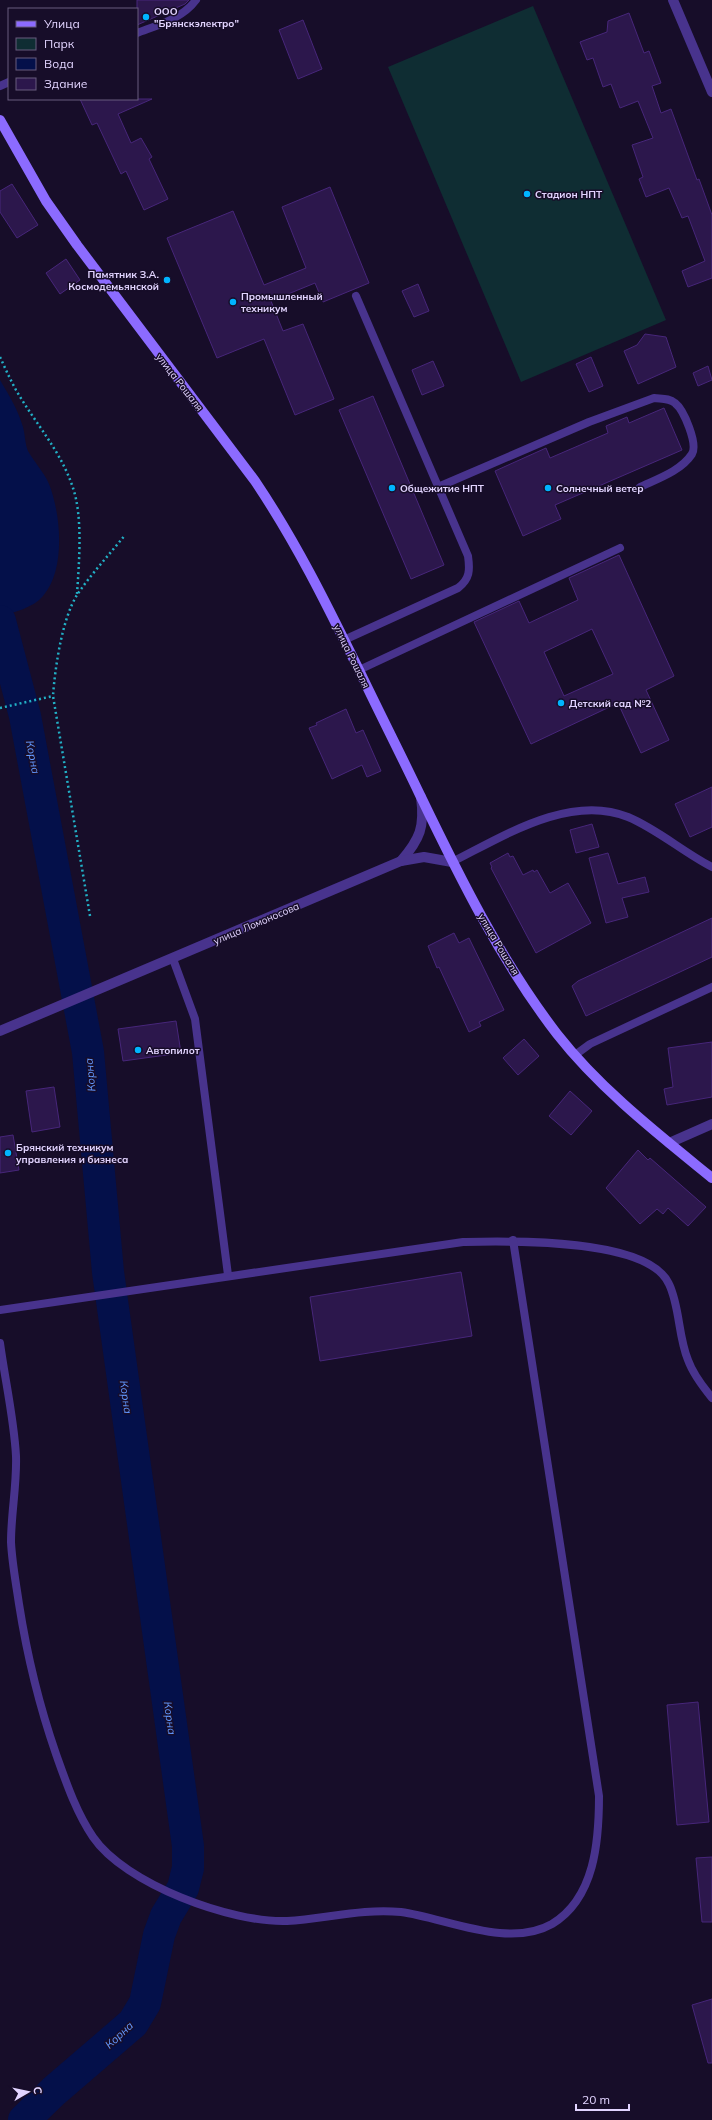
<svg xmlns="http://www.w3.org/2000/svg" width="712" height="2120" font-family="Mulish,sans-serif">
<style>
.green{fill:#0f2d33}
.water{fill:#04104a}
.lines{fill:none;stroke-linecap:round;stroke-linejoin:round}
.river{stroke:#04104a;stroke-width:32}
.building{fill:#2c174c;stroke:#47267a;fill-rule:evenodd}
.path{stroke:#22b0c6;stroke-width:2.5;stroke-dasharray:2 3;stroke-linecap:butt}
.service{stroke:#48338d;stroke-width:8}
.minor{stroke:#48338d;stroke-width:10}
.secondary{stroke:#8c6bff;stroke-width:10}
.poi-dot{fill:#00b4ff;stroke:#170d29;stroke-width:1.5}
.labels{text-anchor:middle;stroke-width:3;stroke-linejoin:round;paint-order:stroke}
.poi-label{font-size:10px;font-weight:bold;fill:#e2d4ff;stroke:#170d29;text-anchor:start}
.street-label{font-size:10px;fill:#e2d4ff;stroke:#170d29}
.water-label{font-size:11px;font-style:italic;fill:#6298ff;stroke:#170d29}
</style>
<rect width="100%" height="100%" fill="#170d29"/>
<path class="green" d="M533,6l133,314 -145,62 -133,-315z"/>
<path class="water" d="M0,380c9,15 18,30 23,47 2,7 2,17 5,24 6,11 16,21 21,33 12,30 17,86 -6,112 -10,12 -29,16 -43,21z"/>
<g class="lines">
<path class="river" d="M0,621l25,95 63,336 20,220 80,574v22l-5,20 -17,28 -7,19 -14,68 -12,20 -79,68 -30,29"/>
</g>
<g class="building">
<path d="M137,0h52l-4,4 -48,21z"/>
<path d="M629,13l15,40 5,-2 12,32 -9,3 9,27 10,-4 26,71 2,-1 13,36v63l-24,9 -6,-16 23,-10 -17,-45 -6,2 -13,-30 -23,9 -7,-18 4,-2 -11,-32 21,-7 -15,-37 -18,7 -9,-24 -8,3 -10,-29 -6,2 -7,-18 27,-10 1,-11z"/>
<path d="M303,20l19,49 -24,10 -19,-49z"/>
<path d="M80,99h72l-34,15 13,29 10,-5 11,19 -3,2 19,40 -24,11 -18,-39 -5,3 -24,-51 -5,2z"/>
<path d="M12,184l26,41 -21,13 -17,-26v-21z"/>
<path d="M330,187l39,96 -46,19 -8,-19 -44,18 12,30 20,-7 31,75 -39,16 -31,-76 -47,19 -50,-120 66,-27 31,74 42,-17 -24,-61z"/>
<path d="M66,259l14,21 -20,14 -14,-21z"/>
<path d="M418,284l11,27 -15,6 -12,-26z"/>
<path d="M645,334l21,3 10,30 -38,17 -14,-33 13,-6z"/>
<path d="M591,357l12,29 -14,6 -13,-28z"/>
<path d="M433,361l11,25 -22,9 -10,-25z"/>
<path d="M708,366l4,14 -14,6 -5,-13z"/>
<path d="M373,396l71,169 -33,14 -72,-169z"/>
<path d="M664,408l18,42 -127,55 6,14 -38,17 -28,-65 51,-23 4,10 58,-25 -2,-7 21,-9 2,6z"/>
<path d="M619,555l55,121 -28,14 23,50 -28,13 -23,-50 -87,41 -57,-122 45,-21 10,22 49,-23 -9,-22zM592,629l21,45 -49,22 -20,-44z"/>
<path d="M346,709l10,24 7,-3 18,41 -14,6 -5,-12 -30,14 -23,-51 8,-3 -1,-2z"/>
<path d="M712,787v40l-22,10 -15,-33z"/>
<path d="M592,824l7,23 -23,6 -6,-23z"/>
<path d="M508,853l2,4 3,-1 10,19 10,-5 1,2 3,-2 13,23 18,-10 23,40 -55,30 -45,-85 1,-1 -2,-4z"/>
<path d="M608,853l10,31 27,-7 4,15 -27,6 6,19 -22,6 -17,-65z"/>
<path d="M712,918v39l-126,59 -14,-30 6,-5z"/>
<path d="M454,933l5,10 10,-5 35,72 -25,12 2,4 -12,6 -30,-65 -2,1 -9,-22z"/>
<path d="M176,1021l5,32 -58,8 -5,-32z"/>
<path d="M524,1039l15,17 -21,19 -15,-17z"/>
<path d="M712,1042v55l-45,8 -3,-16 9,-2 -5,-39z"/>
<path d="M54,1087l6,40 -28,5 -6,-41z"/>
<path d="M570,1091l22,20 -21,24 -22,-19z"/>
<path d="M13,1135l6,35 -19,3v-36z"/>
<path d="M638,1150l10,10 2,-2 56,49 -18,19 -20,-18 -5,6 -6,-5 -17,15 -34,-36z"/>
<path d="M461,1272l11,64 -152,25 -10,-64z"/>
<path d="M698,1702l11,120 -32,3 -10,-120z"/>
<path d="M712,1857v65h-10l-6,-64z"/>
<path d="M712,1999v64h-4l-16,-58z"/>
</g>
<g class="lines">
<g class="path">
<path d="M0,357c5,11 10,22 16,33 19,33 45,61 57,98 10,29 6,75 4,106"/>
<path d="M0,708l53,-12"/>
<path d="M90,916l-37,-220c2,-28 9,-77 24,-101 14,-21 33,-41 48,-60"/>
</g>
<g class="service">
<path d="M137,33c21,-8 45,-14 59,-33"/>
<path d="M0,86l9,-4"/>
<path d="M438,487l151,-65 65,-24c8,1 15,0 21,5 9,7 23,41 17,51 -11,17 -35,25 -52,33"/>
<path d="M344,640l114,-52c12,-9 12,-18 10,-32l-112,-260"/>
<path d="M359,670l261,-122"/>
<path d="M452,862c50,-25 118,-69 176,-45 29,12 55,35 84,50"/>
<path d="M173,959l22,60 33,256"/>
<path d="M575,1055l15,-11 122,-57"/>
<path d="M0,1310l463,-68c44,-1 185,-5 206,42 11,23 9,52 19,76 5,14 15,27 24,38"/>
<path d="M0,1343c5,37 14,76 16,113 1,29 -5,57 -5,86 1,21 5,41 8,62 8,51 20,101 37,150 10,28 20,58 37,83 32,47 138,86 194,84 38,-2 75,-13 114,-9 45,6 107,37 151,12 43,-26 47,-83 47,-128l-86,-556"/>
</g>
<g class="minor">
<path d="M673,0l39,92"/>
<path d="M401,861c19,-22 24,-34 20,-64"/>
<path d="M0,1031l401,-170 23,-4 28,5"/>
<path d="M669,1143l43,-19"/>
</g>
<path class="secondary" d="M0,120l46,81 31,44 178,236c41,61 71,122 104,189 20,42 41,83 61,125 40,83 81,166 137,239 43,55 101,100 155,144"/>
</g>
<g class="poi-dot">
<circle cx="146" cy="17" r="4"/>
<circle cx="527" cy="194" r="4"/>
<circle cx="167" cy="280" r="4"/>
<circle cx="233" cy="302" r="4"/>
<circle cx="392" cy="488" r="4"/>
<circle cx="548" cy="488" r="4"/>
<circle cx="561" cy="703" r="4"/>
<circle cx="138" cy="1050" r="4"/>
<circle cx="8" cy="1153" r="4"/>
</g>
<g class="labels">
<g class="poi-label">
<text x="154" y="15">ООО<tspan x="154" dy="12">"Брянскэлектро"</tspan></text>
<text x="535" y="198">Стадион НПТ</text>
<text x="159" y="278" text-anchor="end">Памятник З.А.<tspan x="159" dy="12">Космодемьянской</tspan></text>
<text x="241" y="300">Промышленный<tspan x="241" dy="12">техникум</tspan></text>
<text x="400" y="492">Общежитие НПТ</text>
<text x="556" y="492">Солнечный ветер</text>
<text x="569" y="707">Детский сад №2</text>
<text x="146" y="1054">Автопилот</text>
<text x="16" y="1151">Брянский техникум<tspan x="16" dy="12">управления и бизнеса</tspan></text>
</g>
<g class="street-label">
<text transform="translate(180 382) rotate(52)" y="4">улица Рошаля</text>
<text transform="translate(352 656) rotate(64)" y="4">улица Рошаля</text>
<text transform="translate(256 923) rotate(-23)" y="4">улица Ломоносова</text>
<text transform="translate(499 944) rotate(59)" y="4">улица Рошаля</text>
</g>
<g class="water-label">
<text transform="translate(33 757) rotate(79)" y="4">Корна</text>
<text transform="translate(90 1075) rotate(-95)" y="4">Корна</text>
<text transform="translate(126 1397) rotate(82)" y="4">Корна</text>
<text transform="translate(170 1718) rotate(82)" y="4">Корна</text>
<text transform="translate(119 2035) rotate(-43)" y="4">Корна</text>
</g>
</g>
<rect x="8" y="8" width="130" height="92" fill="#170d29" stroke="#685d7f"/>
<rect x="16" y="21" width="20" height="6" fill="#8c6bff" stroke="#685d7f"/>
<text x="44" y="28" font-size="12" fill="#e2d4ff">Улица</text>
<rect x="16" y="38" width="20" height="12" fill="#0f2d33" stroke="#685d7f"/>
<text x="44" y="48" font-size="12" fill="#e2d4ff">Парк</text>
<rect x="16" y="58" width="20" height="12" fill="#04104a" stroke="#685d7f"/>
<text x="44" y="68" font-size="12" fill="#e2d4ff">Вода</text>
<rect x="16" y="78" width="20" height="12" fill="#2c174c" stroke="#685d7f"/>
<text x="44" y="88" font-size="12" fill="#e2d4ff">Здание</text>
<g transform="translate(28 2092) rotate(81)" stroke="#170d29" stroke-width="3" paint-order="stroke">
<path d="M0-3L7 15L0 10L-7 15Z" fill="#e2d4ff"/>
<text y="-6" font-size="11" font-weight="bold" text-anchor="middle" fill="#e2d4ff">С</text>
</g>
<path d="M576 2104v6h53v-6" fill="none" stroke="#e2d4ff" stroke-width="2"/>
<text x="582" y="2104" font-size="12" fill="#e2d4ff" stroke="#170d29" stroke-width="3" paint-order="stroke">20 m</text>
</svg>
